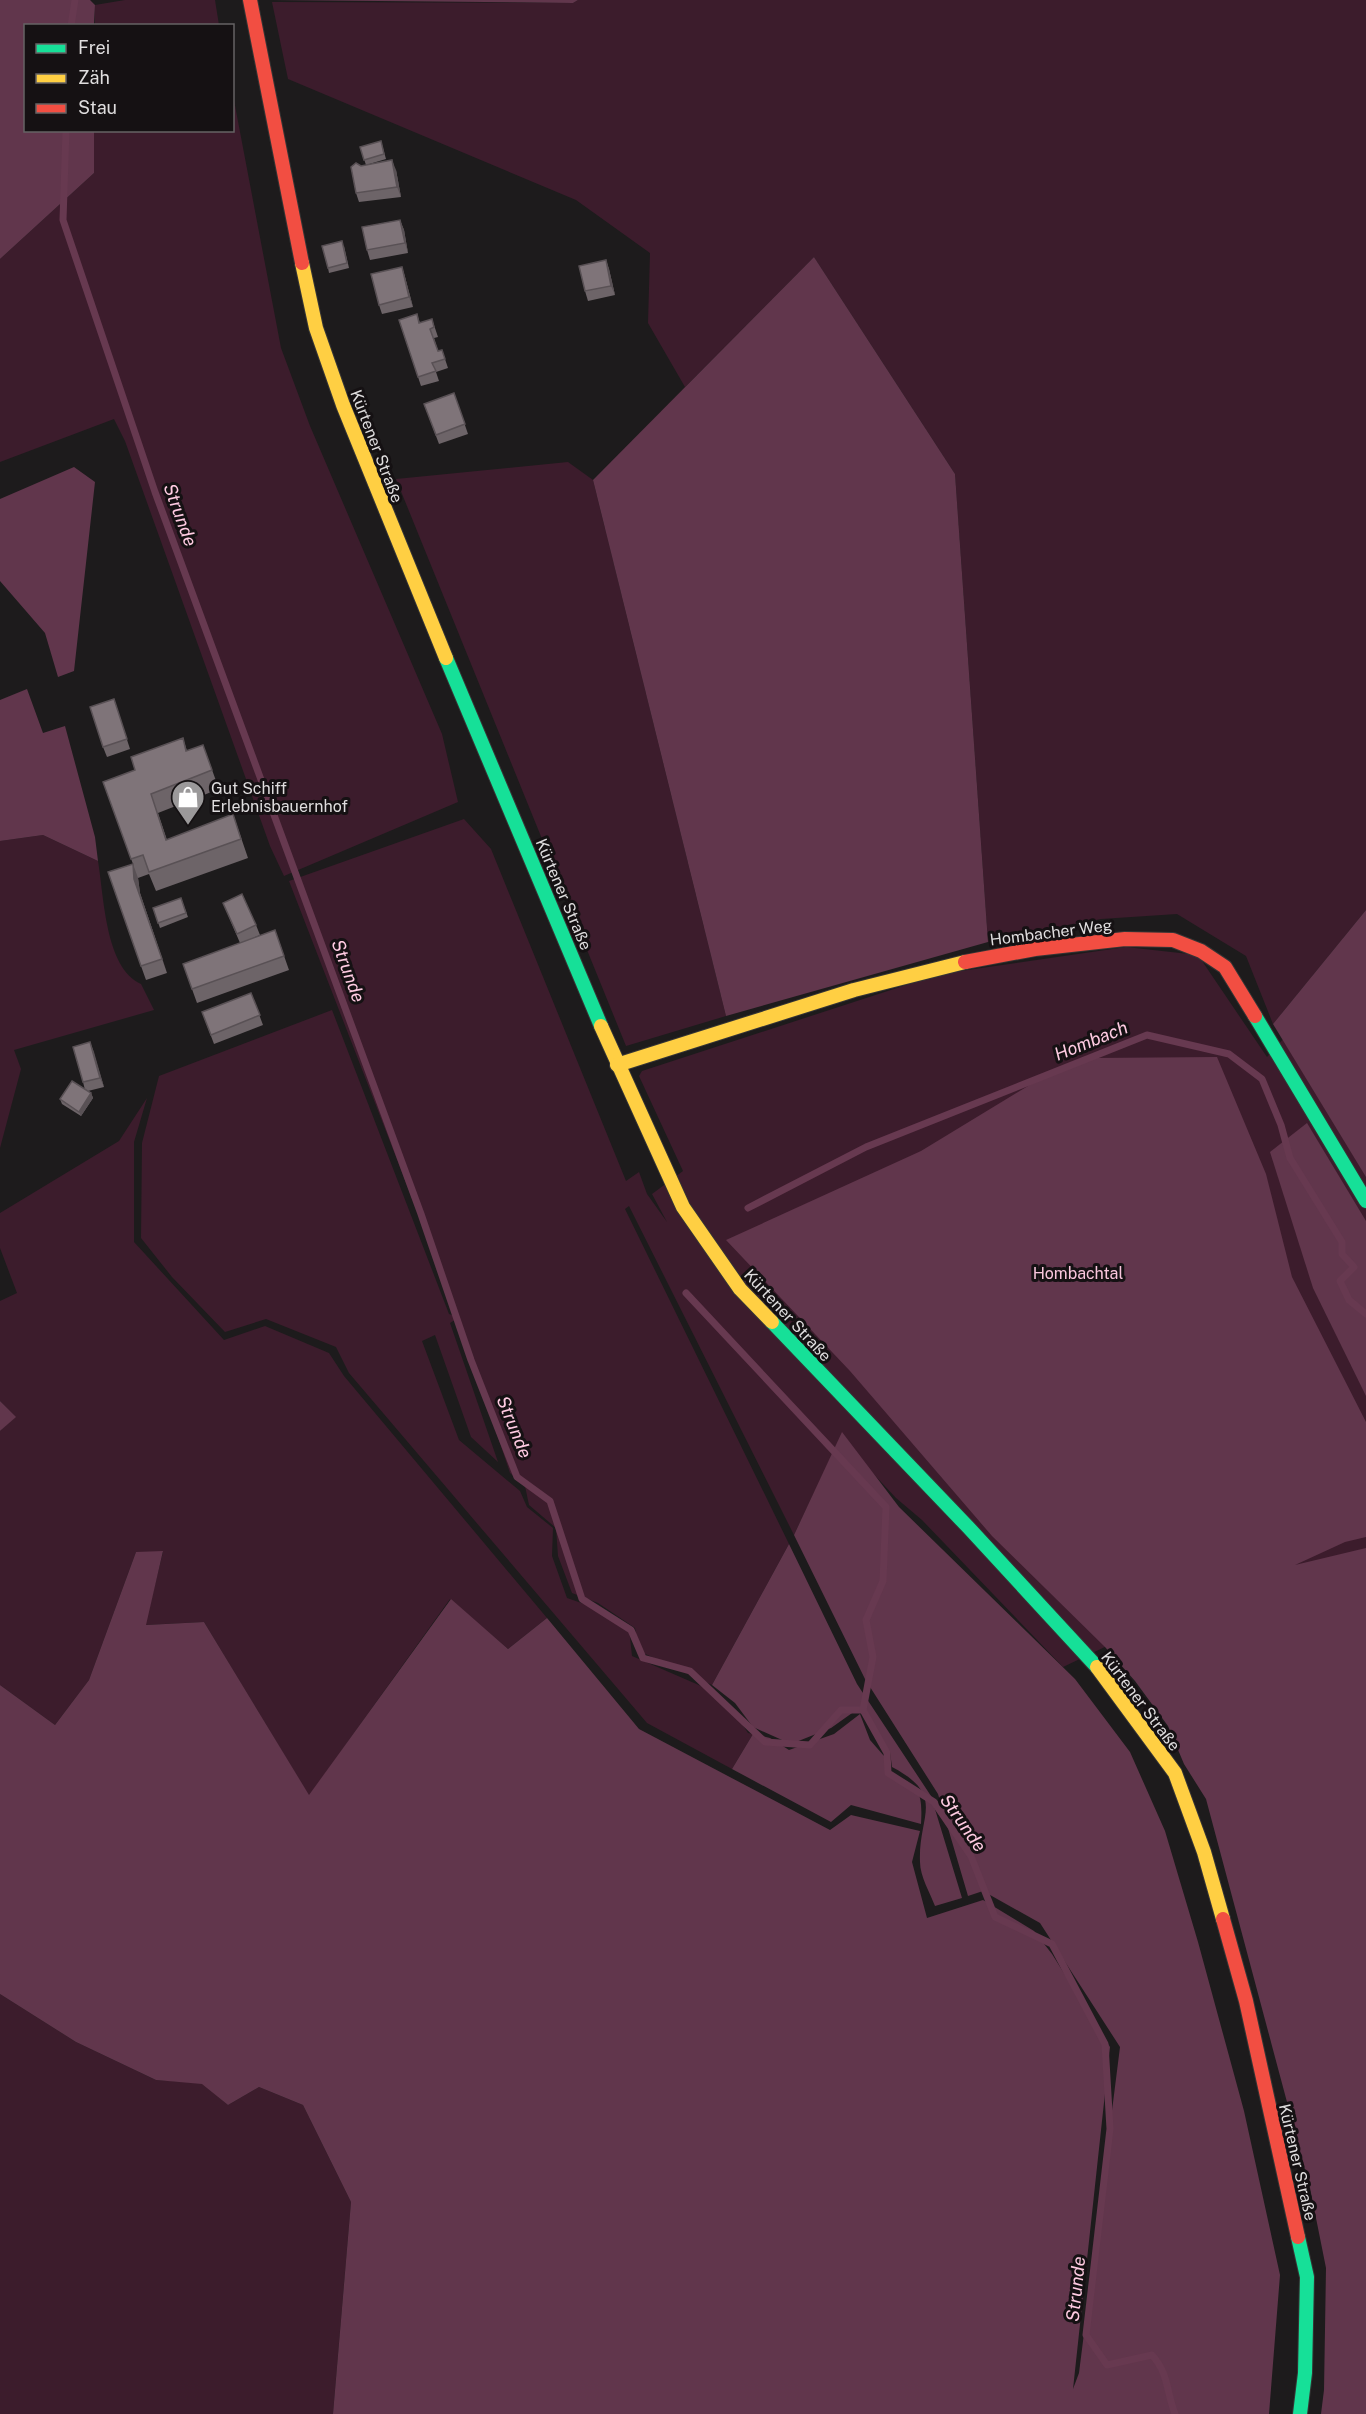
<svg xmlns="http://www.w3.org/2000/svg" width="1366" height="2414" font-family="'Public Sans',sans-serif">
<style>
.green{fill:#3c1c2c}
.forest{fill:#61364c}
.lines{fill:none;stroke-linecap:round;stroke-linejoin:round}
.stream{stroke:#673950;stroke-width:7}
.fast-casing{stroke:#363535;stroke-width:16}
.slow-casing{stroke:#363535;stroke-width:16}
.jam-casing{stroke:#363535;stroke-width:16}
.fast{stroke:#16e098;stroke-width:14}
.slow{stroke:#ffcf43;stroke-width:14}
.jam{stroke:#f24e42;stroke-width:14}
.wall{fill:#6d6468}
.shaded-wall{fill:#595155}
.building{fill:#7f7479;stroke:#595155;stroke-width:1.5}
.labels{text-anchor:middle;stroke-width:6;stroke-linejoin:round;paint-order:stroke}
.street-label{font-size:16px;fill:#dfddde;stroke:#151113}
.poi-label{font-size:16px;fill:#dfddde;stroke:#151113;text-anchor:start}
.park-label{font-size:16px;fill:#f9c6dd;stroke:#151113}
.water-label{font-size:18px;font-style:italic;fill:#ffcbe2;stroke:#151113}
</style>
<rect width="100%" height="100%" fill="#1d1b1c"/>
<g class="green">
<path d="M125,0h90l4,25 -124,1v-21z"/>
<path d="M578,0h788v910l-93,114 -27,-68 -69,-42 -76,5 -113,23 -33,-468 -141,-217 -129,130 -37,-64 2,-70 -74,-53 -288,-121 -16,-77 301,1z"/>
<path d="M233,95l48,253 29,78 132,308 16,68 -174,74 -14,-30 -145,-405 -11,-22 -114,43v-203l94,-86v-42l138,-1z"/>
<path d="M568,462l25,18 133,536 -100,30 -230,-567z"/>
<path d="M464,819l27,30 135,332 13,-9 8,22 20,28 -15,-28 31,-23 -44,-95 3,-5 298,-97 186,-27 72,8 69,102 99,-111v712l-142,-68 -161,77 -141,-147 -26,-22 -56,-60 -46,97 -165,-329 -4,3 164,335 -77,141 -73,-34 -4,-23 -37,-25 -26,-10 -14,-37 -2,-28 -27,-23 -4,-19 -15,-13 -52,-155 -8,5 48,139 -27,-25 -36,-102 -13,6 37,99 61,51 7,16 26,21 -1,28 15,42 29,10 33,20 3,28 69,30 31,23 16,24 5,1 -21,35 -85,-46 -298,-350 -13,-26 -70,-28 -41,13 -53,-55 -31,-39 1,-95 17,-67 173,-66 117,304 9,3 -169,-436z"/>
<path d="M43,835l55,26c6,35 7,107 43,123l13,26 -140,40 7,19 -21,79v-307z"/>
<path d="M147,1098l-13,44v100l90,98 41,-14 64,27 15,23 203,242 -39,31 -58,-50 -141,197 -105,-174 -59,3 18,-73h-27l-47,128 -34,45 -55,-40v-254l15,-14 -15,-16v-100l17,-8 -17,-45v-35l119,-72z"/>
<path d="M0,1994l76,48 80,38 46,3 26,22 31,-18 44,18 48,97 -18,212h-333z"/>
</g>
<g class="forest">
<path d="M0,0h90l5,5 -1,20 -68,1v104l68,1v42l-94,86z"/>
<path d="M272,0h306l-5,3z"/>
<path d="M814,257l141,217 33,468 -262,74 -133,-536z"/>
<path d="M74,467l21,15 -21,189 -16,6 -13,-44 -45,-52v-82z"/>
<path d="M27,689l16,44 22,-7 30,111 3,24 -55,-26 -43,6v-141z"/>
<path d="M1366,910v267l-93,-153z"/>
<path d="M1217,1057l49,117 26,103 74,145v115l-21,5 -50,23 71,-17v866h-45l3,-24 2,-122 -16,-80 -104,-389 -22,-35 -16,-38 -33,-45 -30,-34 -113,-111 -142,-165 -124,-131 195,-89 112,-68 61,-25z"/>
<path d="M1307,1123l59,98v175l-53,-108 -43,-136z"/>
<path d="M0,1401l16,16 -16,14z"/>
<path d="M842,1432l57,75 176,172 55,73 35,79 33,111 46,169 36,164 -11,139h-936l18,-212 -48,-97 -44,-18 -31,18 -26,-21 -46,-4 -80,-38 -76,-48v-309l55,40 34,-45 47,-128 27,-1 -17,74 58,-3 105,173 142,-196 57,50 39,-31 92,111 191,101 21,-15 69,16 -8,31 15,56 56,-18 51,31 18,23 58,93 -37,342 6,-16 41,-326 -80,-124 -57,-32 -15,5 -30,-102 -73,-115 -71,-144z"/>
<path d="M789,1544l68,140 74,112 31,102 -27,8c-5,-13 -15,-30 -15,-44 -2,-47 27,-66 -28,-95l-2,-15 -14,-17 -14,-29 -31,22 -40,16 -38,-17 -18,-24 -23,-18z"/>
<path d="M860,1714l10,26 14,16 3,15c31,15 36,17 34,53l-70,-19 -20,17 -99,-53 21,-35 17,4 19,12 45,-16z"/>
</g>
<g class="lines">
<g class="stream">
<path d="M71,26l4,-26"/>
<path d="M66,130l-3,90 92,272 266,722 50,146 46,117 33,24 32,98 49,31 12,28 47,13 75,71 45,3 31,-35h22l24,43 1,20 46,29 37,54 24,61 57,27 53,100 5,85 -24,206 21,30 45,-10c17,19 14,36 23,59"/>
<path d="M748,1208l118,-61 281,-112 82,19 33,25 19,46 9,33 52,84v12l12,13 -14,14 9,19 17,14"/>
<path d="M686,1293l200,214 -3,74 -17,39 7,37 -10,53"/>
</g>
<g class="fast-casing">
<g id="fast">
<path d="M446,658l155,368"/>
<path d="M1255,1016l111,185"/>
<path d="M772,1322l196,205 129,140"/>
<path d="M1298,2237l9,40 -2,96 -5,41"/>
</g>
</g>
<g class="slow-casing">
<g id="slow">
<path d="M302,263l14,65 27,77 103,253"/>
<path d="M601,1026l82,181 57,82 32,33"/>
<path d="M617,1065l237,-75 111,-28"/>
<path d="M1097,1667l78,106 29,79 19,67"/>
</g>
</g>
<g class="jam-casing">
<g id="jam">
<path d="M250,0l52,263"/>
<path d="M965,962l70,-13 90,-10 48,1 28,11 24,16 30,49"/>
<path d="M1223,1919l23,82 52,236"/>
</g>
</g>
<use href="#fast" class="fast"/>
<use href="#slow" class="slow"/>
<use href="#jam" class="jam"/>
</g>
<g class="wall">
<path d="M381,141l5,18 -20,6 -6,-18z"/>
<path d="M361,166l35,4 5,27 -42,5 -3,-9z"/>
<path d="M400,220l4,10 4,23 -38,7 -3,-10z"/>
<path d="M344,246l5,22 -20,5 -1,-5z"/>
<path d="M606,260l3,9 6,26 -27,6 -3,-10z"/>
<path d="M402,267l3,10 8,30 -31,7 -3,-9z"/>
<path d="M417,314l3,9 12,-4 6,18 -4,1 4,13 4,-1 6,18 -12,4 3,9 -18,5 -22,-66z"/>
<path d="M454,393l14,41 -29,10 -15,-40z"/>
<path d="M114,699l16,50 -23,8 -4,-10z"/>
<path d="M183,738l4,13 16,-6 16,44 -61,24 9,27 66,-26 15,44 -92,33 -7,-17 -11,4 2,15 27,80 -21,7 -5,-14 -8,-102 -30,-82 32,-12z"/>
<path d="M181,898l7,19 -28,11 -7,-20z"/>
<path d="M223,903l33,22 4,10 -12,5 27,-10 14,40 -92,33 -14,-39 57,-21z"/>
<path d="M251,993l12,32 -49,19 -12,-32z"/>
<path d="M90,1042l14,45 -16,4 3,2 2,5 -12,18 -19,-12 -2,-5 25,-9 -2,-8z"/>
</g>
<g class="shaded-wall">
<path d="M392,160l4,10 5,27 -4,-10z"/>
<path d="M400,220l4,10 4,23 -3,-10z"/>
<path d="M606,260l3,9 6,26 -4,-9z"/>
<path d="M402,267l3,10 8,30 -4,-10z"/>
<path d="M133,864l5,14 2,15 27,80 -33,-94z"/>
<path d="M90,1042l4,10 10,35 -4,-9z"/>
<path d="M91,1093l2,5 -12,18 -2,-4z"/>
</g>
<g class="building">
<path d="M381,141l3,13 -20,6 -4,-13z"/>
<path d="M392,160l5,27 -41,6 -5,-26 5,-4 5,3z"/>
<path d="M400,220l5,23 -38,7 -5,-23z"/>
<path d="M342,241l5,22 -19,5 -6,-22z"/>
<path d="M606,260l5,26 -26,5 -6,-25z"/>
<path d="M402,267l7,30 -30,8 -8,-31z"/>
<path d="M417,314l2,9 13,-4 2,8 -4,2 8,22 4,-1 3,9 -13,4 4,8 -18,6 -19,-57z"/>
<path d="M454,393l11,31 -29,11 -12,-31z"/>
<path d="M114,699l13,40 -24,8 -13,-40z"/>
<path d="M183,738l3,13 17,-6 9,25 -61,24 15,46 67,-26 8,25 -92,33 -6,-17 -12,4 -28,-77 32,-12 -4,-13z"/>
<path d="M133,864l1,15 28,80 -21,7 -33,-94z"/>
<path d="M242,894l14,31 -19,9 -14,-31z"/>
<path d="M181,898l5,15 -28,10 -5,-15z"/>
<path d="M275,930l9,26 -92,33 -9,-25z"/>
<path d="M251,993l9,22 -49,20 -9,-23z"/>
<path d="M90,1042l10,36 -17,4 -10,-35z"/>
<path d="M72,1081l19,12 -12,19 -19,-13z"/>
</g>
<defs>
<g id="shop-pin" transform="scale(1.725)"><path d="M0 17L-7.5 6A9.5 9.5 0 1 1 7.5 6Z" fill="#9b999a" stroke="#151113"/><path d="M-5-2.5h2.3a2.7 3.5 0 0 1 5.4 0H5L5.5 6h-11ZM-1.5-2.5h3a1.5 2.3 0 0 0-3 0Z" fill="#fff"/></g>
</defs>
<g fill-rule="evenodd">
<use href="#shop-pin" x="188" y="797"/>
</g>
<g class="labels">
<g class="street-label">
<text transform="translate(377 446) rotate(69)" y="6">Kürtener Straße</text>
<text transform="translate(564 894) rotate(67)" y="6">Kürtener Straße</text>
<text transform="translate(1051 932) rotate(-7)" y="6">Hombacher Weg</text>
<text transform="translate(788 1315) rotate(47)" y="6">Kürtener Straße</text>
<text transform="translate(1141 1701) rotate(53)" y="6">Kürtener Straße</text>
<text transform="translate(1298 2162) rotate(77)" y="6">Kürtener Straße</text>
</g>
<g class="poi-label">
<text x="211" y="794">Gut Schiff<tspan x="211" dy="18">Erlebnisbauernhof</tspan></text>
</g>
<g class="park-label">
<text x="1078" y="1279">Hombachtal</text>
</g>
<g class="water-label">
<text transform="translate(180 515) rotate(70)" y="6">Strunde</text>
<text transform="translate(348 971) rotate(70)" y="6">Strunde</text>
<text transform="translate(1091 1041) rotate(-22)" y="6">Hombach</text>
<text transform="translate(514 1427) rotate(68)" y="6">Strunde</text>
<text transform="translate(963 1823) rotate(55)" y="6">Strunde</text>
<text transform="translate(1076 2289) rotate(-84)" y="6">Strunde</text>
</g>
</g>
<rect x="24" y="24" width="210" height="108" fill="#151113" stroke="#666364" stroke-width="1.5"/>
<rect x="36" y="44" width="30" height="9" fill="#16e098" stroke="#666364" stroke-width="1.5"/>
<text x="78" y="54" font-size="18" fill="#dfddde">Frei</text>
<rect x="36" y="74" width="30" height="9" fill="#ffcf43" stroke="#666364" stroke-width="1.5"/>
<text x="78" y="84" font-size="18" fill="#dfddde">Zäh</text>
<rect x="36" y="104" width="30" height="9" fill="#f24e42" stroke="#666364" stroke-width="1.5"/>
<text x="78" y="114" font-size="18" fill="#dfddde">Stau</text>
</svg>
